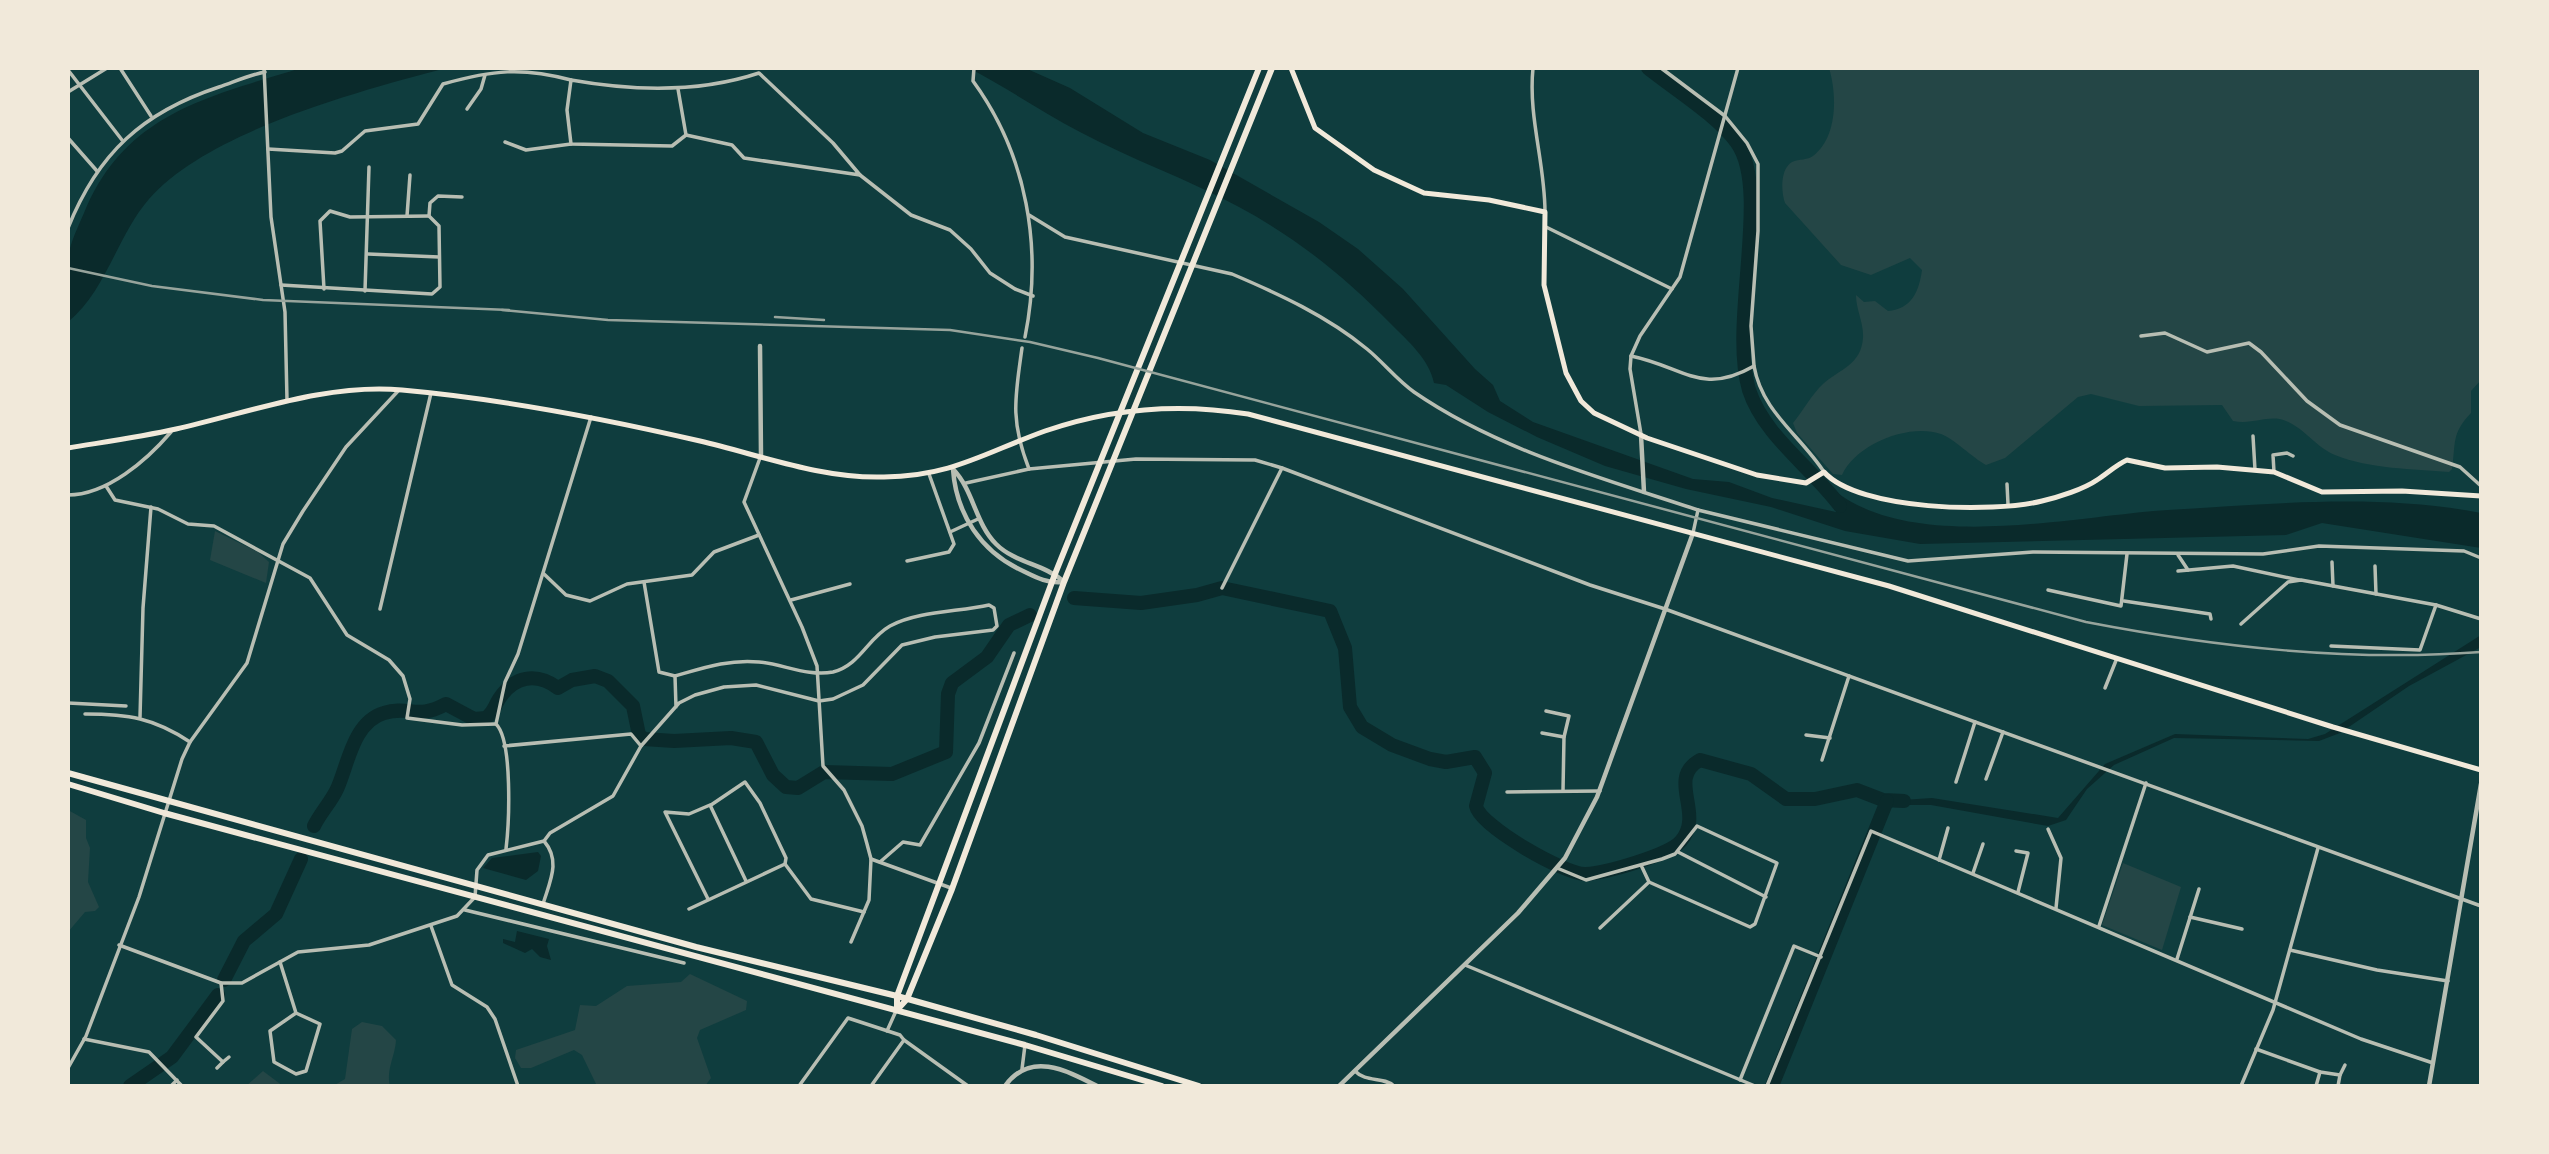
<svg xmlns="http://www.w3.org/2000/svg" width="2549" height="1154" font-family="'PT Sans',sans-serif">
<style>
.green{fill:#244646}
.water{fill:#0a2a2b}
.lines{fill:none;stroke-linecap:round;stroke-linejoin:round}
.river{stroke:#0a2a2b;stroke-width:14}
.minor{stroke:#b8beb3;stroke-width:3.5}
.tertiary{stroke:#b8beb3;stroke-width:4.5}
.secondary{stroke:#f1e9da;stroke-width:5}
.trunk{stroke:#f1e9da;stroke-width:6}
.rail{stroke:#97a49c;stroke-width:2.5}
</style>
<rect width="100%" height="100%" fill="#0f3d3e"/>
<g class="green">
<path d="M1829,68h652v312l-10,11v22c-20,21 -15,30 -19,56l-3,3c-36,-3 -79,-3 -114,-17 -18,-7 -31,-27 -49,-34 -17,-7 -32,4 -53,0l-11,-16 -83,1 -48,-12 -13,3 -73,61 -19,7c-13,-7 -33,-27 -45,-31 -32,-11 -85,10 -99,41l-9,-1 -36,-41 -4,-10c10,-12 19,-29 30,-39 17,-15 38,-19 40,-46 1,-15 -7,-28 -7,-43l8,7 11,-1 13,10c24,-2 31,-20 34,-41l-12,-12 -39,17 -30,-10 -56,-62c-4,-11 -5,-34 7,-41 7,-3 16,-2 21,-6 25,-19 24,-62 16,-88z"/>
<path d="M215,531l43,21 11,10 -3,21 -56,-23z"/>
<path d="M68,810l18,10v18l4,10 -2,34 11,25 -4,4 -10,1 -17,20z"/>
<path d="M2123,863l58,24 -19,63 -60,-25z"/>
<path d="M690,974l57,27 -1,9 -46,20 -3,8 14,40 -6,8h-108l-15,-31 -8,-5 -43,18h-10l-6,-10 1,-8 59,-20 5,-25 16,1 31,-20 54,-4z"/>
<path d="M362,1022l20,4 14,14c-1,17 -10,29 -6,46h-57l12,-7 7,-50z"/>
<path d="M263,1071l20,15h-37z"/>
</g>
<g class="water">
<path d="M301,68h145c-86,23 -238,63 -297,131 -32,37 -43,92 -81,123 0,-21 -2,-43 0,-64 2,-15 10,-31 16,-45 41,-100 124,-116 217,-145z"/>
<path d="M969,68h56l45,20 73,45 67,27 109,62 39,27 45,40 72,80 18,16 7,16 33,21 160,57 36,3 43,16 64,14 2,-6 -9,-11 -1,-10c77,71 244,31 340,25 103,-6 211,-17 313,3v35l-159,-25 -36,12 -366,9 -75,-13 -74,-24 -85,-18 -81,-23 -68,-29 -49,-25 -42,-27 -12,-2c-5,-24 -26,-42 -43,-59 -46,-47 -94,-86 -152,-117 -51,-28 -107,-47 -159,-75 -38,-20 -73,-44 -111,-64z"/>
<path d="M2481,635v12l-72,39 -69,47 -21,8 -145,-3 -60,27 -27,24 -21,31 -18,6 -117,-21h-36l-8,-4 45,-3 126,20 47,-54 70,-30 133,5 17,-5z"/>
<path d="M538,852l3,4 -3,15 -12,9 -43,-12 9,-10z"/>
<path d="M517,931l32,8 -2,7 4,14 -11,-3 -8,-8 -7,4 -22,-10v-4l12,3z"/>
</g>
<g class="lines">
<g class="river">
<path d="M1648,68c26,21 70,48 89,75 34,48 -8,179 12,247 15,46 63,78 91,116"/>
<path d="M1074,598l67,5 56,-8 25,-7 108,23 15,37 5,59 12,20 30,18 38,14 16,3 29,-5 10,16 -9,33c4,20 89,69 110,68 20,-1 83,-19 95,-33 24,-28 -15,-62 19,-81l51,14 35,25h29l42,-9 26,10 21,1"/>
<path d="M314,826c7,-14 17,-24 23,-37 11,-24 16,-67 47,-76 25,-8 33,7 62,-9l28,15 12,-1c8,-6 8,-11 13,-19 15,-23 37,-27 59,-11l14,-8 23,-4 13,5 25,25 6,29 5,4 30,2 57,-3 25,4 17,33 13,12 12,1 26,-16 68,2 54,-22 2,-58 4,-11 35,-26 22,-32 21,-10"/>
<path d="M224,980l20,-39 32,-27 25,-55"/>
<path d="M130,1086l42,-29 46,-62"/>
<path d="M1772,1086l115,-285"/>
</g>
<g class="minor">
<path d="M120,68l31,48"/>
<path d="M264,68l7,149 14,95 2,88"/>
<path d="M974,68l-1,13c54,74 70,167 52,256"/>
<path d="M1533,68c-5,49 12,95 12,144"/>
<path d="M1661,68l64,48 22,27 11,21v67l-7,95 3,40"/>
<path d="M68,70l54,70"/>
<path d="M759,73l74,70 27,32 -116,-17 -12,-13 -46,-10 -14,11 -101,-2 -4,-34 4,-30c62,11 128,13 188,-7z"/>
<path d="M678,89l8,46"/>
<path d="M68,92l39,-24"/>
<path d="M467,109l14,-20 4,-14"/>
<path d="M68,138l29,33"/>
<path d="M505,142l21,8 45,-6"/>
<path d="M268,149l67,4 7,-2 23,-20 53,-7 25,-40c50,-14 79,-17 128,-4"/>
<path d="M860,175l51,40 39,15 21,19 19,24 25,16 18,7"/>
<path d="M1029,215l36,22 167,37c47,20 95,42 135,75 16,13 30,31 47,43 84,58 188,86 284,118l-5,23"/>
<path d="M407,216l3,-41"/>
<path d="M1546,227l126,62"/>
<path d="M68,228c30,-75 75,-116 151,-141 15,-5 30,-12 46,-15"/>
<path d="M368,254l71,3"/>
<path d="M281,285l151,9 8,-7 -1,-61 -10,-10 1,-13 8,-7 24,1"/>
<path d="M324,289l-4,-68 10,-10 20,6 79,-1"/>
<path d="M365,291l4,-124"/>
<path d="M2141,336l24,-3 42,19 42,-9 12,9 46,49 33,24 120,42 21,19"/>
<path d="M1022,348c-7,50 -12,72 7,121l107,-10 119,1 27,8 308,117 75,24 816,297"/>
<path d="M1631,356c53,11 71,40 123,10 8,46 46,69 70,106"/>
<path d="M1641,434l-11,-65 1,-13 9,-20 40,-59 58,-209"/>
<path d="M2253,436l2,34"/>
<path d="M760,458l-16,44 58,125 15,39 6,100 21,24 18,36 5,18 4,15 -2,41 -18,42"/>
<path d="M2274,472l-1,-17 14,-2 6,3"/>
<path d="M966,483l63,-14"/>
<path d="M2007,484l1,20"/>
<path d="M106,486l9,14 43,9 30,15 26,2 96,52 37,57 42,25 14,16 7,23 -3,19 55,7 34,-1"/>
<path d="M68,495c39,0 79,-35 103,-63"/>
<path d="M1698,510l210,51 125,-9 230,2 56,-8 145,5 17,7"/>
<path d="M950,532l28,-13"/>
<path d="M2178,555l10,15"/>
<path d="M907,561l42,-9 5,-8 -25,-70"/>
<path d="M2332,562l1,24"/>
<path d="M2375,566l1,28"/>
<path d="M2178,571l55,-5 66,14"/>
<path d="M544,574l22,21 24,6 37,-17 65,-9 22,-23 45,-17"/>
<path d="M644,582l15,90 16,4"/>
<path d="M1222,588l60,-120"/>
<path d="M2048,590l73,16 6,-52"/>
<path d="M791,600l59,-16"/>
<path d="M2124,601l86,13 1,5"/>
<path d="M380,609l51,-216"/>
<path d="M2241,624l47,-42 13,-2 135,25 45,14"/>
<path d="M2331,646l89,4 16,-45"/>
<path d="M2105,688l12,-30"/>
<path d="M68,703l58,3"/>
<path d="M1546,711l23,5 -5,21 -1,54"/>
<path d="M85,714c43,0 69,4 105,28"/>
<path d="M140,717l3,-109 8,-101"/>
<path d="M1542,733l22,4"/>
<path d="M1806,735l24,3"/>
<path d="M504,746l127,-12 10,12"/>
<path d="M1822,760l27,-84"/>
<path d="M1986,779l17,-47"/>
<path d="M1956,782l19,-60"/>
<path d="M1507,792l93,-1"/>
<path d="M711,805l34,-23 15,21 26,55 -1,6"/>
<path d="M2048,829l13,29 -5,50"/>
<path d="M506,849c3,-25 7,-108 -10,-125l9,-42 13,-28 73,-237"/>
<path d="M2016,851l12,2 -10,39"/>
<path d="M1678,852l88,45"/>
<path d="M871,859l80,29"/>
<path d="M1939,860l9,-32"/>
<path d="M880,862l23,-20 17,3 59,-102 35,-90"/>
<path d="M1557,868l29,12 76,-21 13,-5 22,-28 80,37 -22,61 -5,3 -101,-45 -8,-17"/>
<path d="M1973,873l10,-29"/>
<path d="M708,899l-43,-87 24,2 21,-9 36,76"/>
<path d="M543,904c7,-23 18,-43 1,-63"/>
<path d="M689,909l96,-45 26,35 53,13"/>
<path d="M465,910l219,53"/>
<path d="M2190,917l52,12"/>
<path d="M431,926l21,59 35,22 8,12 23,67"/>
<path d="M2099,926l47,-143"/>
<path d="M1600,928l49,-46"/>
<path d="M119,945l102,38h21l56,-31 71,-7 88,-29 18,-19 2,-27 11,-15 56,-14 6,-8 63,-37 28,-50 38,-43 16,-8 29,-8 32,-2 63,16 14,-2 30,-14 39,-40 33,-8 58,-7 4,-4 -3,-18 -5,-3c-31,7 -71,6 -99,21 -23,13 -30,39 -57,46 -25,5 -50,-8 -74,-10 -30,-3 -56,6 -84,14l1,31"/>
<path d="M2290,950l87,20 71,11"/>
<path d="M2177,959l22,-70"/>
<path d="M280,962l16,51 24,11 -14,47 -10,3 -22,-12 -4,-31 26,-18"/>
<path d="M1465,965l290,121"/>
<path d="M887,1031l9,-20"/>
<path d="M84,1039l65,13 33,34"/>
<path d="M904,1040l64,46"/>
<path d="M2256,1049l64,23 20,3 -2,11"/>
<path d="M223,1062l6,-5"/>
<path d="M68,1068l18,-32 53,-139 43,-138 8,-17 57,-79 36,-119 20,-33 43,-64 53,-57"/>
<path d="M217,1068l6,-6 -27,-25 27,-36 -2,-18"/>
<path d="M1022,1069l3,-24"/>
<path d="M1355,1071c11,12 28,5 39,15"/>
<path d="M2340,1075l5,-10"/>
<path d="M1740,1080l54,-134 27,11"/>
<path d="M171,1086l6,-6"/>
<path d="M799,1086l49,-68 52,17 4,5 -33,46"/>
<path d="M1767,1086l104,-255 490,208 72,24"/>
<path d="M2241,1086l32,-76 45,-162"/>
<path d="M2316,1086l4,-14"/>
</g>
<g class="tertiary">
<path d="M760,346l1,110"/>
<path d="M1641,435l3,57"/>
<path d="M953,469c3,45 28,83 70,102 14,7 26,13 41,11"/>
<path d="M953,469c21,22 22,54 43,75 19,19 48,20 67,37"/>
<path d="M1005,1086c25,-35 61,-16 92,0"/>
<path d="M1339,1086l179,-173 47,-55 32,-61 96,-264"/>
<path d="M2429,1086l52,-302"/>
</g>
<g class="secondary">
<path d="M1291,68l24,60 59,42 50,23 65,7 56,12 -1,73 22,88 15,28 13,12 53,25 110,37 49,8 18,-11c35,39 170,41 218,29 17,-4 42,-12 55,-21 11,-7 19,-15 30,-20l38,8 52,-1 57,5 48,20 80,-1 79,5"/>
<path d="M68,448c36,-6 72,-11 108,-19 72,-16 150,-46 226,-39 101,9 199,28 298,51 60,14 121,38 184,36 68,-1 100,-24 161,-46 66,-23 134,-28 203,-17l641,172 444,141 148,43"/>
</g>
<g class="trunk">
<path d="M68,773l628,174 201,49 139,39 163,51"/>
<path d="M68,784l96,29 861,232 137,41"/>
<path d="M897,1010l10,-11 45,-110 112,-307 208,-514"/>
<path d="M897,1010v-14l158,-422 204,-506"/>
</g>
<g class="rail">
<path d="M68,268l84,18 111,14 246,10"/>
<path d="M502,310l106,10 342,10 80,12 68,16 988,264c130,25 262,40 395,30"/>
<path d="M775,317l49,3"/>
</g>
</g>
<rect width="2549" height="1154" fill="none" stroke="#f1e9da" stroke-width="140"/>
</svg>
